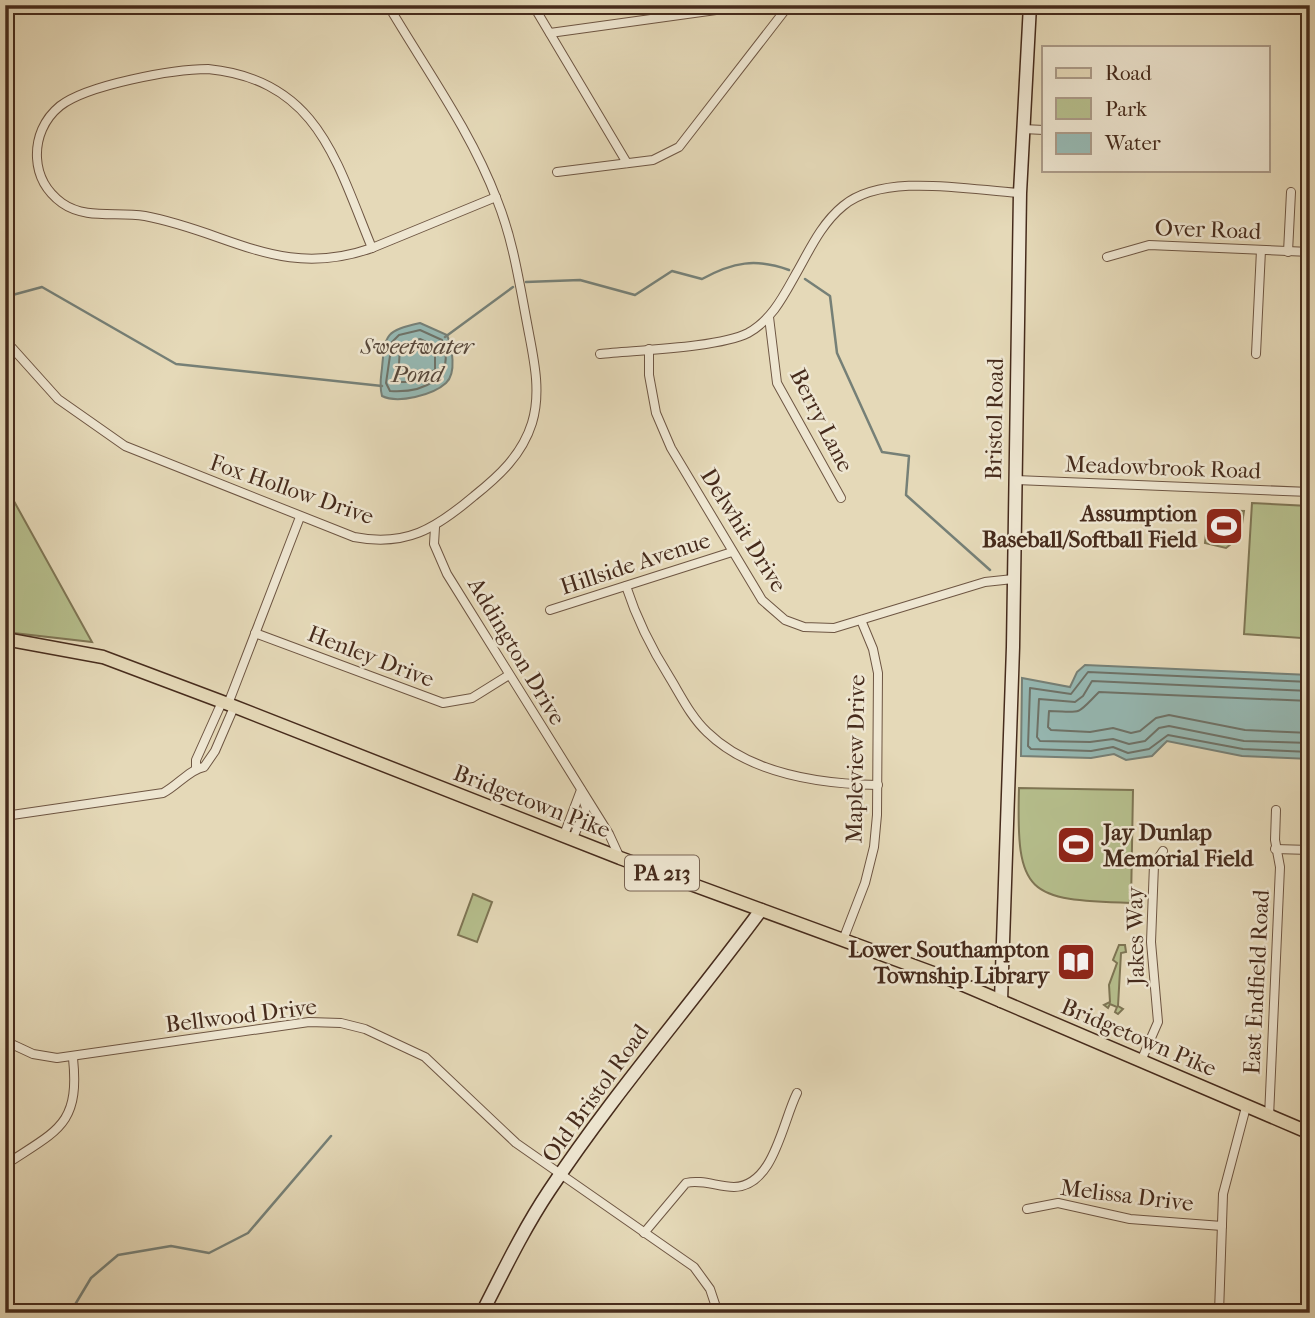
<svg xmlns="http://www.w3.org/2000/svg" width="1315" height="1318" font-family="'IM FELL French Canon',serif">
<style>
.green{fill:#b6bf8d;stroke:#7e7554;stroke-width:2}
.water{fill:#96b9b4;stroke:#768077;stroke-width:2}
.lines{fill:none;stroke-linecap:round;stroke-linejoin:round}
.shore{stroke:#6e7268;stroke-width:2}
.stream{stroke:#768077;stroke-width:2.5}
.street-casing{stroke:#6e5643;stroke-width:10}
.secondary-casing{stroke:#462b1c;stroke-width:15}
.primary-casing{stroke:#462b1c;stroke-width:15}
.street{stroke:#eee6d1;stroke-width:8}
.secondary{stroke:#eee6d1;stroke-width:12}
.primary{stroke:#e5d9b8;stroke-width:12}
.labels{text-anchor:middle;stroke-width:5;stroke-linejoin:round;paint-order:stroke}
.shield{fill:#eee6d1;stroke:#786352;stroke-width:2}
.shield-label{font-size:21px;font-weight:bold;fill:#462b1c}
.street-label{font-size:23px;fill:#462b1c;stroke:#eee6d1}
.poi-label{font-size:23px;font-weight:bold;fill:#462b1c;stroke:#eee6d1;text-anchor:end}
.water-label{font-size:24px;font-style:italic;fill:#56473a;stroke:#eee6d1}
</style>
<rect width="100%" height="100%" fill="#e5d9b8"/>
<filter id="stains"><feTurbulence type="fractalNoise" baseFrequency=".00286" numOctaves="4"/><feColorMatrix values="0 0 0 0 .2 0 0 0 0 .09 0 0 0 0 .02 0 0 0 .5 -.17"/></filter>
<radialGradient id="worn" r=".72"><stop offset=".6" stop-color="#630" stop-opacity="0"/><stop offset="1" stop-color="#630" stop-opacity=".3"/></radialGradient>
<g class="green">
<path d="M5,485l87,157 -87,-10z"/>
<path d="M1252,503l57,3 -8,132 -57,-4z"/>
<path d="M1214,510l30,1 -4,26 -14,11 -21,-5 3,-28z"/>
<path d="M1019,788l114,2 -2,113c-104,-3 -115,-8 -112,-115z"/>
<path d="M473,894l19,8 -15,40 -19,-7z"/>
<path d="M1119,945h6l1,7 -5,1 -3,53 5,3 -5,5 -3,-2 2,-5 -7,-3 -2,4 -4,-3 6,-3 -1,-17 8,-22 -4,-3z"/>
</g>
<g class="water">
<path d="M420,323l27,12c5,12 10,38 -1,48 -13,12 -48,21 -64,13 -3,-11 -1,-18 0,-28 3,-35 4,-37 38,-45z"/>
<path d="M1085,665l225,10v84l-68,-3 -75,-15 -15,15 -26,4 -12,-6 -23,4 -70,-2 1,-78 48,9 7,-15z"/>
</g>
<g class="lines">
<g class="shore">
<path d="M420,330l22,10c15,39 -19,53 -52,51l-4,-8 6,-41 7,-7z"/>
<path d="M420,339l15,7v24l-28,12h-9l2,-36z"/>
<path d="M1310,682l-222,-10 -17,22 -41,-6 -2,58 3,3 60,2 22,-4 15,6 21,-4 19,-14 75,14 67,3"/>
<path d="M1310,691l-218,-10 -9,15 -8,6 -36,-3 -2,38 3,4 50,1 23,-3 16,5 16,-3 14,-13 10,-2 75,15 66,2"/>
<path d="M1310,701l-211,-9c-24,24 -15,20 -50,19l-1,16 3,3 39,2 23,-4 18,5 9,-2 16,-13 13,-3 76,15 65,3"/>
</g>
<g class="stream">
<path d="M805,279l25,17 7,57 45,99 27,4 -3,39 84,75"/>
<path d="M526,282l54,-2 55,15 37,-24 30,8c31,-17 54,-21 87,-9"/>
<path d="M5,297l37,-10 134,77 206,22"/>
<path d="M445,337l68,-50"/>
<path d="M70,1313l21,-35 27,-23 53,-9 38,7 39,-20 83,-97"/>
</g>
<g class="street-casing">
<g id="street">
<path d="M533,5l94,158"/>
<path d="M550,33l202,-28"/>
<path d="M208,69c110,11 128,92 164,179 -91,32 -142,-16 -227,-32 -28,-5 -59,4 -83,-13 -15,-11 -24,-27 -25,-45 -1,-20 7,-39 23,-52 27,-21 113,-37 148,-37z"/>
<path d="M1023,129l21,1"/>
<path d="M557,172l96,-12 26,-13 110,-142"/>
<path d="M372,248l124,-51"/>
<path d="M1288,252l3,-60"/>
<path d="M1107,257l42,-12 161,7"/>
<path d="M769,317l8,66 64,115"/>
<path d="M5,340l53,59 67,47 229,91c52,10 81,-8 120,-41 25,-20 48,-41 58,-73 10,-33 1,-67 -5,-100 -8,-42 -14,-83 -30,-123 -26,-69 -72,-132 -109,-195"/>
<path d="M649,349v26l7,38 15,35 91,152 23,20 19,7 30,1 151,-46 28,-3"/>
<path d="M600,354c36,-4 118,-6 148,-21 24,-13 36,-38 49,-61 13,-23 25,-49 46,-66 41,-34 126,-16 177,-13"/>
<path d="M1256,354l5,-104"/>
<path d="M1014,480l296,12"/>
<path d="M435,527l-1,17 13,30 162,260 11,24"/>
<path d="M626,586c11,34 25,62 44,92 11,18 21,39 37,54 43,42 113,52 171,53"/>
<path d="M550,610l182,-58"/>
<path d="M255,633l188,70 29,-5 37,-23"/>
<path d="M228,704l72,-187"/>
<path d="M196,768v-8l26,-58"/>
<path d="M5,816l158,-23c14,-7 27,-24 41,-26l11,-16 19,-44"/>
<path d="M564,835l17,-45"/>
<path d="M573,838l13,-30 -3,-9"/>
<path d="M1275,849l35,1"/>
<path d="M843,940l22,-57 9,-36 3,-32 1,-142 -5,-24 -12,-29"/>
<path d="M5,1041l28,13 24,4 252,-36 32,1 24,6 60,28 91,86 178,124 16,22 8,24"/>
<path d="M1141,1061l17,-39 -7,-80 3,-77 9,-14"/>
<path d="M1269,1117l11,-250 -5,-27 1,-30"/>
<path d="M5,1165c52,-35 75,-39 68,-107"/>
<path d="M1027,1209l31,-6 72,16 92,7"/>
<path d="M644,1233l42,-50c16,-4 32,4 48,4 40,-1 48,-64 63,-94"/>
<path d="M1219,1313l4,-119 23,-87"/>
</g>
</g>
<g class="secondary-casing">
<g id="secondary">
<path d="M1001,1001l12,-354 7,-454 10,-188"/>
<path d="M482,1313c21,-41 41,-83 67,-122 65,-98 142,-186 212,-281"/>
</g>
</g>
<g class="primary-casing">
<path id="primary" d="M5,639l98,18 125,47 392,154 332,122 358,153"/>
</g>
<use href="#street" class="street"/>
<use href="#secondary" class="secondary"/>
<use href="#primary" class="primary"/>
</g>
<defs>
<g id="stadium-square" transform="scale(2.0125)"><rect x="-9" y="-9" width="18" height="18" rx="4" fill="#8f2418" stroke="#eee6d1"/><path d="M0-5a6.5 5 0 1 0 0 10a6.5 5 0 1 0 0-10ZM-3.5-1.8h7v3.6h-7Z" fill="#fff"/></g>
<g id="library-square" transform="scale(2.0125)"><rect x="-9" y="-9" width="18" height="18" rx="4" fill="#8f2418" stroke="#eee6d1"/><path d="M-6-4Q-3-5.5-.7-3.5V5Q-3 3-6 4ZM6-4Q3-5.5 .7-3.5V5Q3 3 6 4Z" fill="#fff"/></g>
</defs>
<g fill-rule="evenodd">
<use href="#stadium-square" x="1224" y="526"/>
<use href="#stadium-square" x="1076" y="845"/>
<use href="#library-square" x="1076" y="962"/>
</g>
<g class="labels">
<rect class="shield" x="625" y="855.5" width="74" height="35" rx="5"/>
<g class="shield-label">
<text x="662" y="880">PA 213</text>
</g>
<g class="street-label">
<text transform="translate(1208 229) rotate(2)" y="8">Over Road</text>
<text transform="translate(994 419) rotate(-89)" y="8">Bristol Road</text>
<text transform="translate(822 420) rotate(63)" y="8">Berry Lane</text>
<text transform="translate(1163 467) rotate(2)" y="8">Meadowbrook Road</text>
<text transform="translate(292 489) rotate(19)" y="8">Fox Hollow Drive</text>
<text transform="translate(744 530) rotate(58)" y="8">Delwhit Drive</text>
<text transform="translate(635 563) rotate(-18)" y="8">Hillside Avenue</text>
<text transform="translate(517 651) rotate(59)" y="8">Addington Drive</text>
<text transform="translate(371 656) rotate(21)" y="8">Henley Drive</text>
<text transform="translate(855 759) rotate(-89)" y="8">Mapleview Drive</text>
<text transform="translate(532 801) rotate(21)" y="8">Bridgetown Pike</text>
<text transform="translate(1135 936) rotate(-91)" y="8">Jakes Way</text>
<text transform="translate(1256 982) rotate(-87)" y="8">East Endfield Road</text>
<text transform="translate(241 1015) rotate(-7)" y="8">Bellwood Drive</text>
<text transform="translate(1139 1037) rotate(23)" y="8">Bridgetown Pike</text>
<text transform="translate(595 1093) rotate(-54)" y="8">Old Bristol Road</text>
<text transform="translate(1127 1195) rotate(7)" y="8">Melissa Drive</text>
</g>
<g class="poi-label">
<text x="1197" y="521">Assumption<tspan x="1197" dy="26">Baseball/Softball Field</tspan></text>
<text x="1103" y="840" text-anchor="start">Jay Dunlap<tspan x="1103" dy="26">Memorial Field</tspan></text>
<text x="1049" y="957">Lower Southampton<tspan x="1049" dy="26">Township Library</tspan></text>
</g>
<g class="water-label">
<text x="417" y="354">Sweetwater<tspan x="417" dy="28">Pond</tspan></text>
</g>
</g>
<rect width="1315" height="1318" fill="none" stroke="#e5d9b8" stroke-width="28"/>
<rect x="7" y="7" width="1301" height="1304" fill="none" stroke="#462b1c" stroke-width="3.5"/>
<rect x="14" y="14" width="1287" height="1290" fill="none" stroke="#462b1c" stroke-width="2"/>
<rect x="1042" y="46" width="228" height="126" fill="#eee6d1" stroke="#ab9b89" stroke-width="2"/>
<rect x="1056" y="68" width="35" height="10" fill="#e5d9b8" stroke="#ab9b89" stroke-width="2"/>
<text x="1105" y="80" font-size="21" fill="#462b1c">Road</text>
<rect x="1056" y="98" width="35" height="21" fill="#b6bf8d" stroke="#ab9b89" stroke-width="2"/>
<text x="1105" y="116" font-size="21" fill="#462b1c">Park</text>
<rect x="1056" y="133" width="35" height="21" fill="#96b9b4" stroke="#ab9b89" stroke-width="2"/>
<text x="1105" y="150" font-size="21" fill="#462b1c">Water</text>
<rect width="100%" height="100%" filter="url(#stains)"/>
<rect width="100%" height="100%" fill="url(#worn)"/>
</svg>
